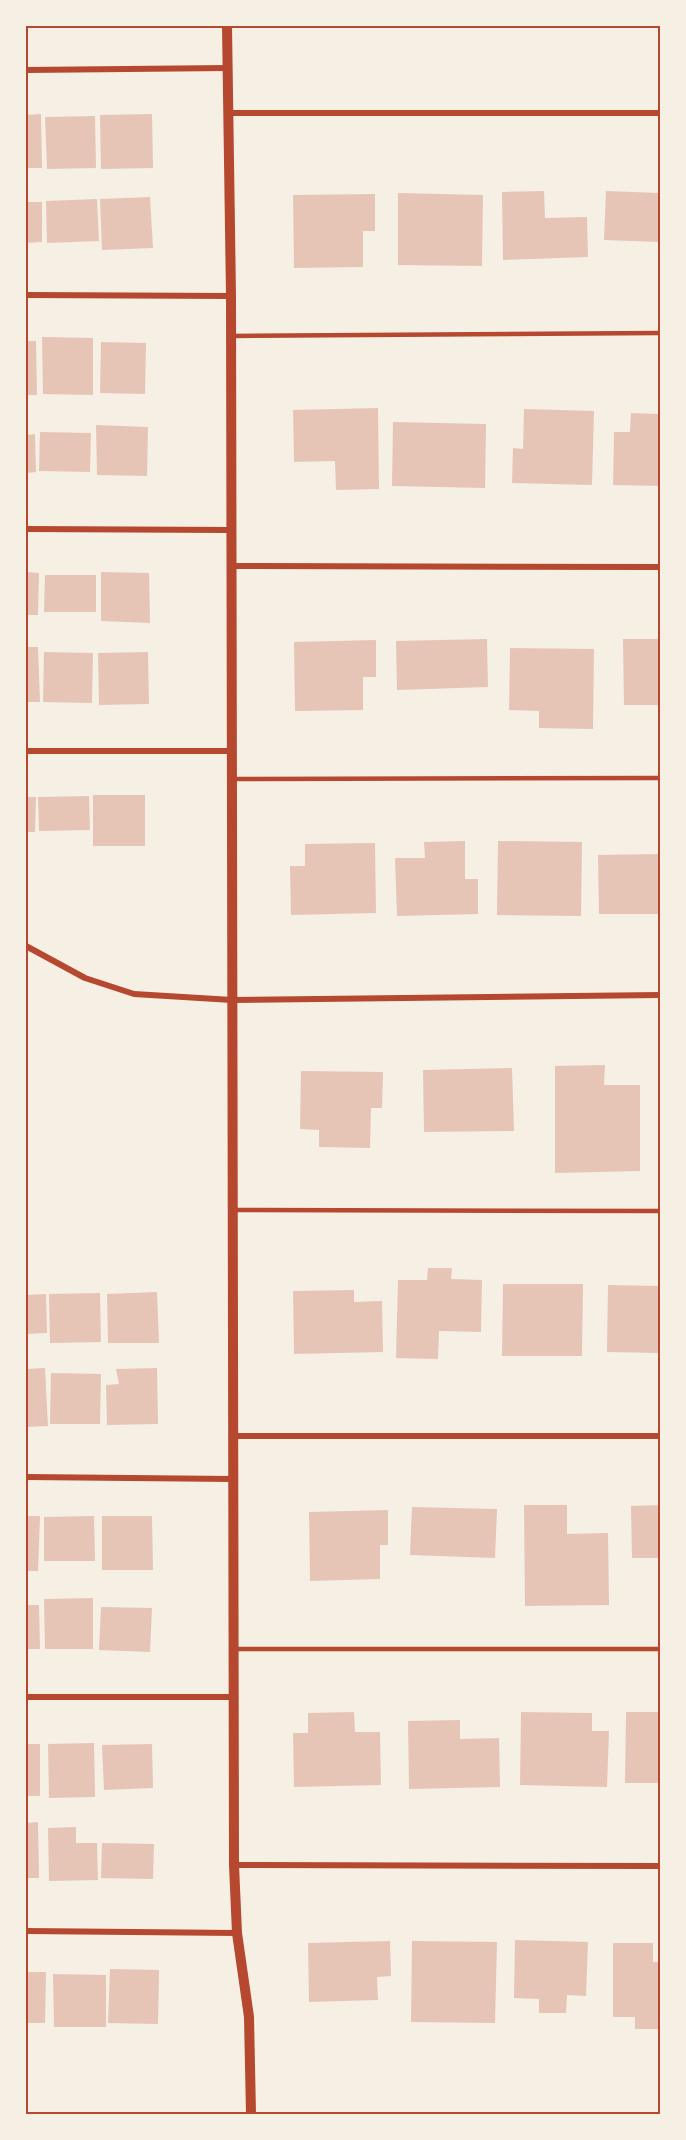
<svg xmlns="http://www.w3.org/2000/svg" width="686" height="2140" font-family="Roboto,sans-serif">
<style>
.building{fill:#e6c5b7}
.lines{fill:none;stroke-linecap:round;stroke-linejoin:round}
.service{stroke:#b5482f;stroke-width:4.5}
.minor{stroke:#b5482f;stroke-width:6}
.tertiary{stroke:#b5482f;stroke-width:10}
.neatline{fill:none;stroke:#b5482f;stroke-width:2}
</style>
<rect width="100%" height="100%" fill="#f6efe4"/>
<g class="building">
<path d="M41,114l1,54h-16v-53z"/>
<path d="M152,114l1,54 -52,1 -1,-54z"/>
<path d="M95,116l1,52 -49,1 -2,-52z"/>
<path d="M544,191l1,27 42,-1 1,40 -85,3 -1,-68z"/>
<path d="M606,191l54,2v49l-56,-2z"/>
<path d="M398,193l85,2 -1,71 -84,-1z"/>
<path d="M375,194v37h-12v36l-69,1 -1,-73z"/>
<path d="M150,197l3,51 -51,2 -2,-51z"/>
<path d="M97,199l2,42 -52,2 -1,-42z"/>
<path d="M26,202h16v40l-16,1z"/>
<path d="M42,337l51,1v57l-50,-1z"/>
<path d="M26,341h10l1,54h-11z"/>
<path d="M101,342l45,1 -1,51 -45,-1z"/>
<path d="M378,408l1,81 -43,1 -1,-29 -41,1 -1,-52z"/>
<path d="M524,409l70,2 -2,74 -80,-2 1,-35 10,1z"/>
<path d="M631,413l29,1v72l-47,-1 1,-53h16z"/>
<path d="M393,422l93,2 -1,64 -93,-2z"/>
<path d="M96,425l52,2 -1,49 -50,-1z"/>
<path d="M40,432l51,1 -1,39 -51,-1z"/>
<path d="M35,434l1,38 -10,1v-38z"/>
<path d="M26,572l13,1 -1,42h-12z"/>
<path d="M101,572l48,1 1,50 -49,-2z"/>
<path d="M45,575h51v37h-52z"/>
<path d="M487,639l1,48 -91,3 -1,-49z"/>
<path d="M623,639h37v66h-36z"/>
<path d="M376,640v37h-13v33l-68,1 -1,-69z"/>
<path d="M26,647h12l2,55h-14z"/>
<path d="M510,648l84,1 -1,80 -54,-1v-17l-30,-1z"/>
<path d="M44,652l49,1 -1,50 -49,-1z"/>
<path d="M148,652l1,52 -50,1 -1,-52z"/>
<rect x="93" y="795" width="52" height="51"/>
<path d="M89,796l1,34 -51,1 -1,-34z"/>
<path d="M26,797h10l-1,35h-9z"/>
<path d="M465,841v38h13v35l-81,2 -2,-58h30l-1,-16z"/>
<path d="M498,841l84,1 -1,74 -84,-1z"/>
<path d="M375,843l1,70 -85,2 -1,-49h15v-22z"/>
<path d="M660,854v60h-61l-1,-59z"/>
<path d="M605,1065l-1,20h36v86l-85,2v-107z"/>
<path d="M512,1068l2,63 -90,1 -1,-62z"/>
<path d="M301,1071l82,1 -1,36h-11l-1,40 -51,-1v-17l-19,-1z"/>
<path d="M428,1268h24l-1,11 31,1 -1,52 -42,-1 -1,28 -42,-1 2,-78h29z"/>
<path d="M503,1284h80l-1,72h-80z"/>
<path d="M608,1285l52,1v67l-53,-1z"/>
<path d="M354,1290v12l28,-1 1,51 -89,2 -1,-63z"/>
<path d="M157,1292l2,51h-51l-1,-49z"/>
<path d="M100,1293l1,49 -51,1 -1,-49z"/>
<path d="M46,1294l1,39 -21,1v-39z"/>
<path d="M45,1368l3,58 -22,1v-58z"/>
<path d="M157,1368l1,56 -51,1 -1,-40 13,-1 -3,-15z"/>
<path d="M51,1373l50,1 -1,50h-50z"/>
<path d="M524,1505h43v29l41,-1 1,72 -84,1z"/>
<path d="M660,1505v53h-28l-1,-52z"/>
<path d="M412,1507l85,2 -2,49 -85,-3z"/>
<path d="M388,1510v35h-8v34l-70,2 -1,-69z"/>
<path d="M26,1516h14l-2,55h-12z"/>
<path d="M94,1516l1,45h-51v-44z"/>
<path d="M102,1516h50l1,54h-51z"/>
<path d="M93,1598v51h-48l-1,-50z"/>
<path d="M26,1605h13l1,44h-14z"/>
<path d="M101,1607l51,1 -2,44 -51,-2z"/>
<path d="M354,1712l1,20h25l1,53 -87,2 -1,-54h15v-20z"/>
<path d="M521,1712l71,1v18h17l-2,56 -87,-2z"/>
<path d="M626,1712h34v71h-35z"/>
<path d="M460,1720v19l39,-1 1,49 -91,2 -1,-68z"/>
<path d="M94,1743l1,54 -46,1 -1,-54z"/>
<rect x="26" y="1744" width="14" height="52"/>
<path d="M152,1744l1,44 -49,2 -2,-45z"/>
<path d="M38,1822l1,56h-13v-55z"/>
<path d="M76,1827v16h21l1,37 -49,1 -1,-53z"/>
<path d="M102,1843l52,1 -1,35 -52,-1z"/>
<path d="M515,1940l73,2 -2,54 -19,-1 -1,18h-27v-14l-25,-1z"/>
<path d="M390,1941l1,35 -14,1 1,23 -69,2 -1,-59z"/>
<path d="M412,1941l85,1 -2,81 -84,-1z"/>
<path d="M613,1943h40v19h7v67h-25v-12h-22z"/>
<path d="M110,1969l49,1 -1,54 -50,-1z"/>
<path d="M26,1972h20l-1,51h-19z"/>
<path d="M53,1974l53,1v52h-52z"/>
</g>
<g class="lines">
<g class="service">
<path d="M231,336l429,-3"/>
<path d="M231,779l429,-1"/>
<path d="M233,1210l427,1"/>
<path d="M234,1649h426"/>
</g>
<g class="minor">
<path d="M26,70l201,-2"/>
<path d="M229,113h431"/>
<path d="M26,295l205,1"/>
<path d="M26,529l204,1"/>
<path d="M230,566l430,1"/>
<path d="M26,751h205"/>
<path d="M26,946l59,32 49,16 98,6 428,-5"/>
<path d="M232,1436h428"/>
<path d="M26,1477l207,2"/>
<path d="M26,1697h208"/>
<path d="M234,1865l426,1"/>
<path d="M26,1931l211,2"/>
</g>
<path class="tertiary" d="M227,26l4,270 3,1569 3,68 12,84 2,97"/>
</g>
<rect width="686" height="2140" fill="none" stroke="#f6efe4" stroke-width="54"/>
<rect x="27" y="27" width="632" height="2086" class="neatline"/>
</svg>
